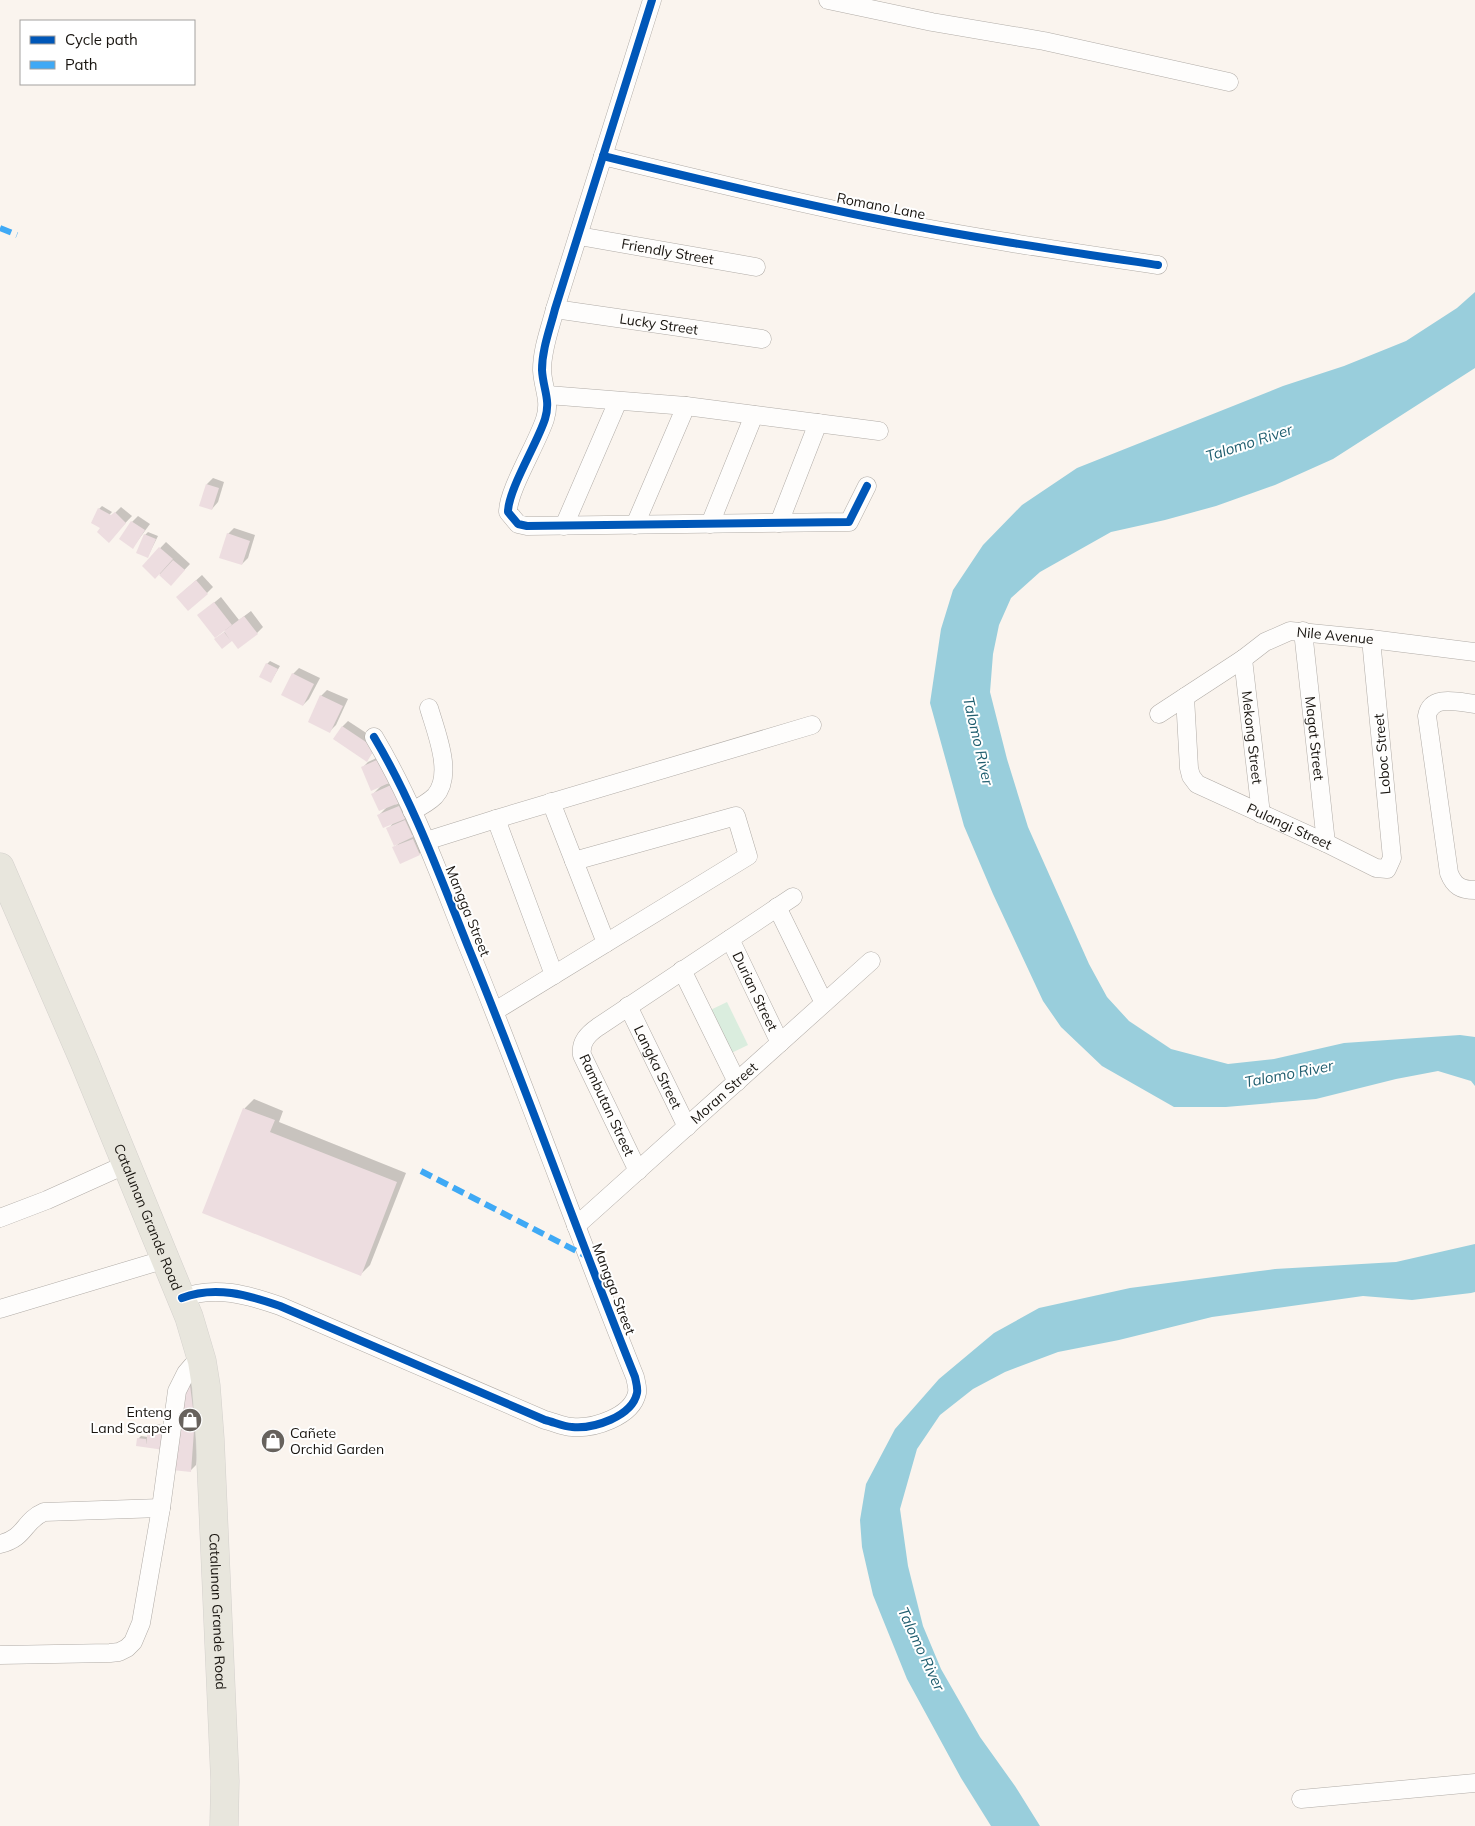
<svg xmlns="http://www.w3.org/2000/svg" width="1475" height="1826" font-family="Mulish,sans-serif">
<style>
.green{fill:#daedde}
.water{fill:#99cedc}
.shadow{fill:#0003}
.building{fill:#eddde0}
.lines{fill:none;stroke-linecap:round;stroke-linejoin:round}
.street-casing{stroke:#b1aca7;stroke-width:19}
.primary-casing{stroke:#d4d1cd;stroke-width:29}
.street{stroke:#fefdfc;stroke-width:18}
.primary{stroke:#e8e6dd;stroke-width:28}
.quiet{stroke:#3fa9f5;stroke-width:6;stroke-dasharray:12 6;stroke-linecap:butt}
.cycleway-casing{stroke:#fff;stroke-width:11}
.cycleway{stroke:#0057b8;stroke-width:8}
.labels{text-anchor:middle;stroke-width:4;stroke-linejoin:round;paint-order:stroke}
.street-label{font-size:14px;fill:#18140f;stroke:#fff}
.poi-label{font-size:14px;fill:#18140f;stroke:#fff;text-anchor:end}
.water-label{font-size:15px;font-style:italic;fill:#215f70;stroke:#fff}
</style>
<rect width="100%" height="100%" fill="#faf4ee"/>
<path class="green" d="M727,1002l21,43 -29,14 -21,-43z"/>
<g class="water">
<path d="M1475,292v76l-142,91 -58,26 -59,21 -51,14 -54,12 -71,40 -29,26 -12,27 -6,29 -3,38 17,67 21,68 61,137 18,33 22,24 42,28 57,15 46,-5 70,-16 116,-8 15,2v49l-4,-5 -33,-10 -42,8 -80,20 -90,8h-52l-72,-41 -41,-39 -18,-26 -50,-107 -29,-68 -34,-123 11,-74 12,-39 30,-45 39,-40 55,-37 206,-82 61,-20 62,-25 51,-33z"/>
<path d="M1475,1244v48l-4,1 -59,7 -49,-4 -151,21 -93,23 -61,12 -53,20 -32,17 -33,26 -23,34 -17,60 8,57 15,60 18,43 39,68 35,49 25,40h-49l-30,-48 -54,-99 -34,-84 -11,-48 -2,-27 6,-36 29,-55 44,-50 55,-46 45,-25 91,-20 145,-19 121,-7z"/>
</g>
<g class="shadow">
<path d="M213,478l11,4 -6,20 -6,7 -5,-25z"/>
<path d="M102,506l10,6 -13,14v-17z"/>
<path d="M121,507l11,9 -18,19 1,-22z"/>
<path d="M138,516l12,8 -17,23 -1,-25z"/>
<path d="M234,528l21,7 -7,23 -6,6 -14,-30z"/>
<path d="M148,532l10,4 -10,20 -3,-21z"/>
<path d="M166,542l24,22 -19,20 -12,-11 -16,-7z"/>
<path d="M202,575l11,12 -6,6 -23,-2z"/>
<path d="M221,597l18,23 12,-9 12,16 -6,6 -25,6 -10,8 -3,-10 7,-6 -27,-16z"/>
<path d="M270,661l10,5 -9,15 -4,-17z"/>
<path d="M299,668l21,10 -11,21 -6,6 -10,-31z"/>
<path d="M327,690l21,9 -12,26 -6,6 -9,-35z"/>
<path d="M348,721l32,21 -13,18 -25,-33z"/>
<path d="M385,754l10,22 -8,8 11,-4 6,15 -9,10 10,-5 5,12 -6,6 7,-3 7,15 -7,7 8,-4 6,15 -6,6 -25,-6 6,-6 -12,-13 6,-7 -15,-7 9,-9 -15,-12 8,-8 -19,-18 6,-6z"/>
<path d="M254,1099l29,12 -4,11 127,51 -36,92 -9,9 -157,-62 41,-104z"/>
<path d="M196,1380l3,29 -5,5h3l2,11 -3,40 -6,6 -7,-86z"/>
<path d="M155,1424l16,2 -27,20 -6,-7 3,-3 7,1 1,-7z"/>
</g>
<g class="building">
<path d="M206,484l13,4 -7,22 -13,-4z"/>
<path d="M98,508l13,7 4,-3 11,11 -17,20 -12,-11 3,-4 -9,-5z"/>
<path d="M131,521l14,9 -12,19 -14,-10z"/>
<path d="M227,533l23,8 -8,24 -23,-7z"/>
<path d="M144,534l12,5 -8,19 -12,-5z"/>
<path d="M159,547l14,12 -18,20 -13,-13z"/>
<path d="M173,560l12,10 -14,16 -12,-11z"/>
<path d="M196,580l12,14 -20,17 -12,-14z"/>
<path d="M214,602l18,23 -17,13 -18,-23z"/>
<path d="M244,616l14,18 -20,15 -6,-8 -10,8 -8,-10 10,-7 6,8 -6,-9z"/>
<path d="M266,663l12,6 -7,14 -12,-6z"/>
<path d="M292,673l22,11 -11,22 -22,-11z"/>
<path d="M320,695l23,11 -13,27 -22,-11z"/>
<path d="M342,726l33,22 -8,14 -34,-23z"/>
<path d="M379,759l10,24 -18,8 -10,-24z"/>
<path d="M391,785l8,18 -20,8 -8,-17z"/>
<path d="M399,806l6,13 -22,9 -6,-13z"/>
<path d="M405,820l8,17 -19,9 -8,-18z"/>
<path d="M413,839l7,16 -20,9 -8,-17z"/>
<path d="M243,1108l32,12 -5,12 127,50 -36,94 -159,-63z"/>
<path d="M182,1385h8l4,31 1,1 -4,55 -19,-2z"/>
<path d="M148,1429l18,3 -2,18 -28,-4 1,-8 9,1v6z"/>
</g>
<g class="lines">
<g class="street-casing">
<g id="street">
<path d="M652,0l-97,309c-5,20 -13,40 -13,61 1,19 9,30 3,49 -8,25 -37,71 -37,93l10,12 9,2 322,-4 18,-36"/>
<path d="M828,0l104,22 112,19 185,41"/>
<path d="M603,156c90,22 180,44 270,62 94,19 190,33 285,47"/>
<path id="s1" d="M579,236l177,31"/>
<path id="s2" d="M555,309l207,30"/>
<path d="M548,395l138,11 193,25"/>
<path d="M779,523l39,-100"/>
<path d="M710,524l44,-109"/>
<path d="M635,525l51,-119"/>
<path d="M564,526l54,-125"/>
<path id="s3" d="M1303,631l23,212"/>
<path id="s4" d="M1243,659l18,155"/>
<path id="s5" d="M1185,697l4,71 2,8 6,8 129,59 50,25 11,1 5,-11 -21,-219"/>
<path d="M1475,704c-17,-2 -44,-10 -48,12l22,157c5,13 12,17 26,17"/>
<path id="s6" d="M1159,714l84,-55 22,-17 25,-11 81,8 104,13"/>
<path d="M551,802l55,141"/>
<path d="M412,811c8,-4 17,-9 23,-15 19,-21 1,-64 -6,-88"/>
<path d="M496,819l58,156"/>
<path d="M426,841l70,-22 316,-94"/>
<path d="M777,907l47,96"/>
<path id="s7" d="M730,939l50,104"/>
<path d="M682,970l55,112"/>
<path id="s8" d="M628,1006l59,121"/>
<path d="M495,1011l253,-155 -12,-40 -162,45"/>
<path d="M638,1171l-56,-116c-2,-13 6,-21 16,-28l195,-130"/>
<path d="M0,1218l47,-18 80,-36"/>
<path id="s9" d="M576,1226l295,-265"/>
<path d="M182,1298c33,-13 66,-3 98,8l265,114c9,2 18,7 27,7 21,2 60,-10 65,-34 1,-5 -1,-11 -2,-16 -58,-144 -109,-290 -168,-433 -28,-70 -54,-142 -93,-207"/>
<path d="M0,1309l166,-50"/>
<path d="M0,1544c26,-6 23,-23 44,-32l117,-4"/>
<path d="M0,1655l110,-2 9,-1 8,-4 6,-6 8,-19 20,-115 16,-117 9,-18 6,-7 10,-5"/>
<path d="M1301,1799l174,-16"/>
</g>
</g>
<g class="primary-casing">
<g id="primary">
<path id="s10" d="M0,867l84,194 105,256 13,44 4,25 4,53 15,342 -1,45"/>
</g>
</g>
<use href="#street" class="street"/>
<use href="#primary" class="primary"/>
<g class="quiet">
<path d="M0,228l17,7"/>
<path d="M421,1171l167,86"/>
</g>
<g class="cycleway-casing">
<g id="cycleway">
<path d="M652,0l-97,309c-5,20 -13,40 -13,61 1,19 9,30 3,49 -8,25 -37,71 -37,93l10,12 9,2 322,-4 18,-36"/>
<path d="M603,156c90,22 180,44 270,62 94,19 190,33 285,47"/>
<path d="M182,1298c33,-13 66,-3 98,8l265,114c9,2 18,7 27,7 21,2 60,-10 65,-34 1,-5 -1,-11 -2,-16 -58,-144 -109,-290 -168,-433 -28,-70 -54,-142 -93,-207"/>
</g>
</g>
<use href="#cycleway" class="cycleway"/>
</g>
<defs>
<g id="shop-disc" transform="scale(1.25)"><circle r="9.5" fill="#67625d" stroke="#fff"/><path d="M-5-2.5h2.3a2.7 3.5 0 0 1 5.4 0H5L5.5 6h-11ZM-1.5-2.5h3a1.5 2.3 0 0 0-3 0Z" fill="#fff"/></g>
</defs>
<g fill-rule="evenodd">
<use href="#shop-disc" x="190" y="1420"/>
<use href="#shop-disc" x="273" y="1441"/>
</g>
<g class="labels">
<g class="street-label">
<text transform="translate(881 206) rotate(11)" y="5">Romano Lane</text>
<text dy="5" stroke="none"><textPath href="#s1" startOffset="90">Friendly Street</textPath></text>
<text dy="5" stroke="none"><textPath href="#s2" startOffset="105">Lucky Street</textPath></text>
<text dy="5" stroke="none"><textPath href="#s6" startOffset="201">Nile Avenue</textPath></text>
<text dy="5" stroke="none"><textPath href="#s4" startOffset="79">Mekong Street</textPath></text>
<text dy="5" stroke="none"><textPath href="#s3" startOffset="108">Magat Street</textPath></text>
<text transform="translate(1382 754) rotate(-95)" y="5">Loboc Street</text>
<text dy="5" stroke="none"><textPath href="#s5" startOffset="191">Pulangi Street</textPath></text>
<text transform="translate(468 911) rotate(68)" y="5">Mangga Street</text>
<text dy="5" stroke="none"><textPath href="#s7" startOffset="58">Durian Street</textPath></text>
<text dy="5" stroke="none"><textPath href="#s8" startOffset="68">Langka Street</textPath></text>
<text dy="5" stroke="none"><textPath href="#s9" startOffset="199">Moran Street</textPath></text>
<text transform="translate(607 1105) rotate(65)" y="5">Rambutan Street</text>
<text dy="5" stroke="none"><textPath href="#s10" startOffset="380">Catalunan Grande Road</textPath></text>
<text transform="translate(614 1289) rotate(69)" y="5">Mangga Street</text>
<text dy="5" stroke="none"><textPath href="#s10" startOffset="785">Catalunan Grande Road</textPath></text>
</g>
<g class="poi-label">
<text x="172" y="1417">Enteng<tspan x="172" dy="16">Land Scaper</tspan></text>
<text x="290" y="1438" text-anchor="start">Cañete<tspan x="290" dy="16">Orchid Garden</tspan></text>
</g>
<g class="water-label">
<text transform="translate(1249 443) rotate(-18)" y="5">Talomo River</text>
<text transform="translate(978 741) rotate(77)" y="5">Talomo River</text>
<text transform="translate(1289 1074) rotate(-11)" y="5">Talomo River</text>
<text transform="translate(921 1649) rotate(65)" y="5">Talomo River</text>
</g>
</g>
<rect x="20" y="20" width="175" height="65" fill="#ffffff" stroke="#a3a19f"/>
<rect x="30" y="36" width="25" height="8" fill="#0057b8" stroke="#a3a19f"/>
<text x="65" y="45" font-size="15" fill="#18140f">Cycle path</text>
<rect x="30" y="61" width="25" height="8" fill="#3fa9f5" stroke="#a3a19f"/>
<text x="65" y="70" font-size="15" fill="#18140f">Path</text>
</svg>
